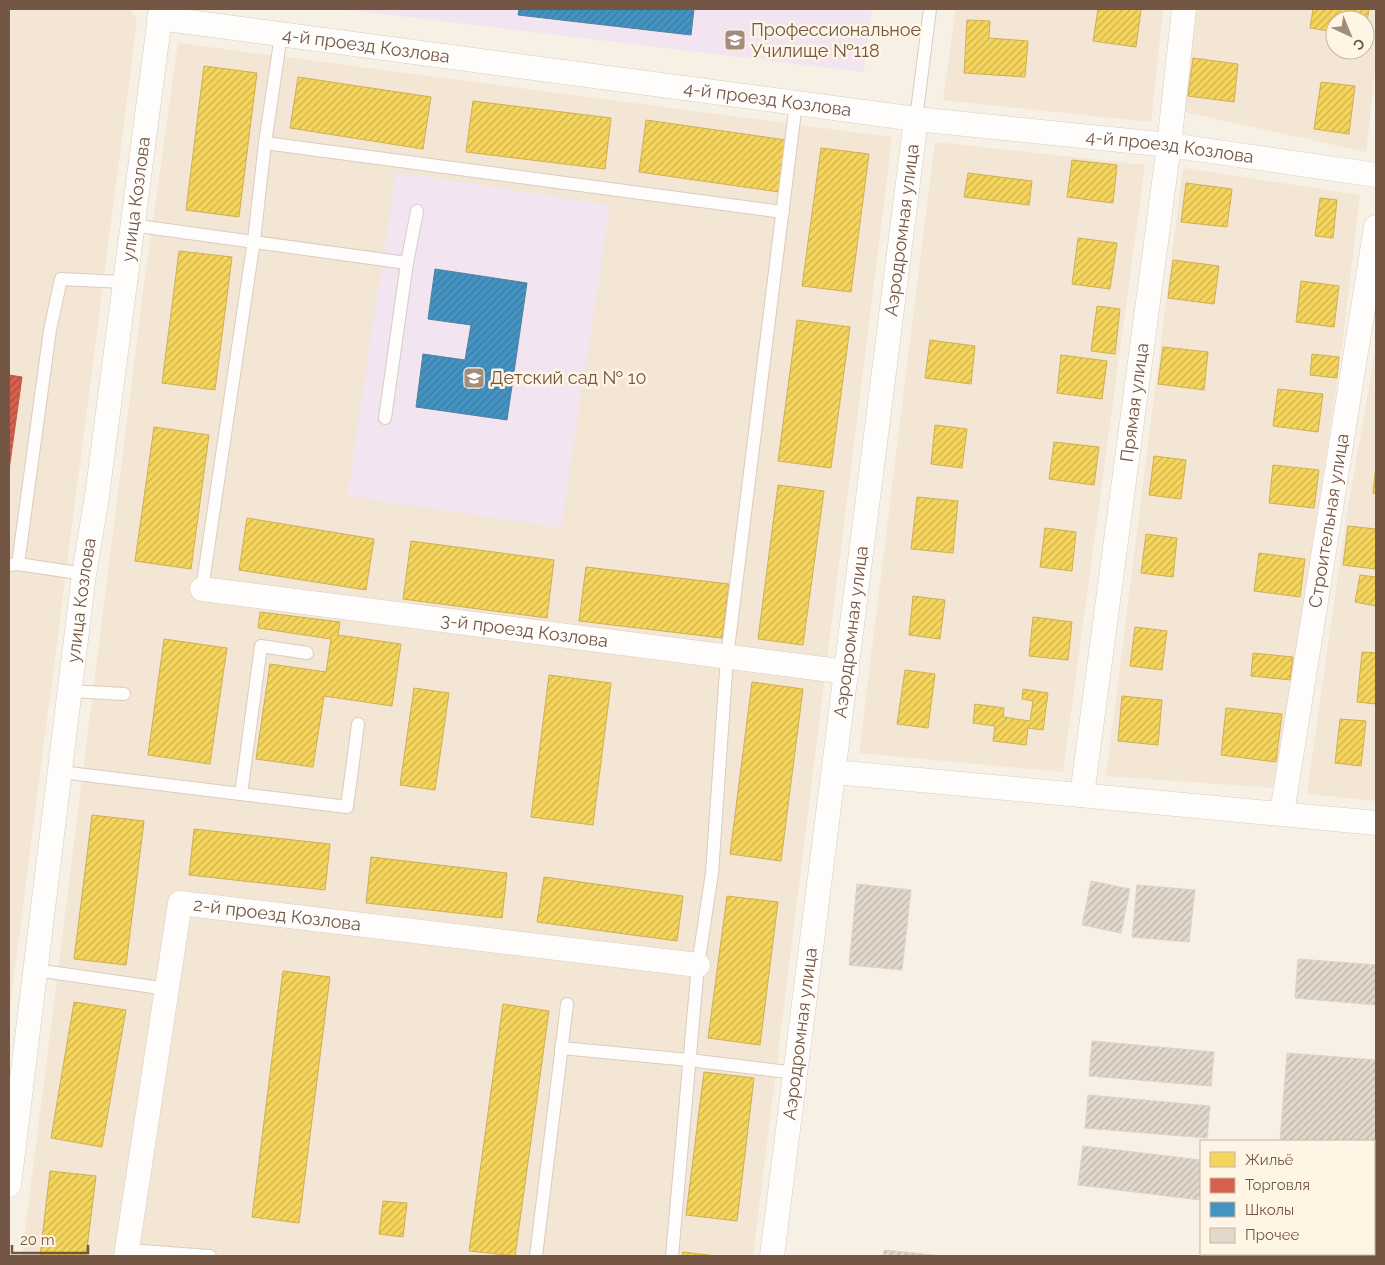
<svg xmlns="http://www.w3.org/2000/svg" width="1385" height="1265" font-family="Raleway,sans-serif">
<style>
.residential{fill:#f3e6d4;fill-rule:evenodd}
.education{fill:#f2e4f0}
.homes{fill:url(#homes-hatch);stroke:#cfaf55}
.shops{fill:url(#shops-hatch);stroke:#b95d4a}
.schools{fill:url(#schools-hatch);stroke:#52819d}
.building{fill:url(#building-hatch);stroke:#dfd2c7}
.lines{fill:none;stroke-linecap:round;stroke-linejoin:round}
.service-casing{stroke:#d7cdc3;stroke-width:14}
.minor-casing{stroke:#d7cdc3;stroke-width:25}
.service{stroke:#fefdfb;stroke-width:12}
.minor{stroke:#fefdfb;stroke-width:24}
.labels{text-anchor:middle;stroke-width:5;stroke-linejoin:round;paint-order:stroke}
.poi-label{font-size:18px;fill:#745644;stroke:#fff5e4;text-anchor:start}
.street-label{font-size:18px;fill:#745644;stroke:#fff5e4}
</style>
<defs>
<pattern id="homes-hatch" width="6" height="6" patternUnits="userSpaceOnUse" patternTransform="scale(1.25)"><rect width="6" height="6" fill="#f6d55c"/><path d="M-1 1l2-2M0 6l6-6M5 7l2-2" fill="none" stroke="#ccb04e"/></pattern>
<pattern id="shops-hatch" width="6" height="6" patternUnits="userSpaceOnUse" patternTransform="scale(1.25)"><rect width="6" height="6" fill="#d6604d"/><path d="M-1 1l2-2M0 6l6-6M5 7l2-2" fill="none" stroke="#a94e3f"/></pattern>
<pattern id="schools-hatch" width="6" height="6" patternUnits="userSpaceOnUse" patternTransform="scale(1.25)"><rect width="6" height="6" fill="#4393c3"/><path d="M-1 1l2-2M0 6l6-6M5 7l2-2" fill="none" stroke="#3d7ba0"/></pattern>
<pattern id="building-hatch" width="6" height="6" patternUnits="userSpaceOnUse" patternTransform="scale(1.25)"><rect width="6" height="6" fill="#e3d8cc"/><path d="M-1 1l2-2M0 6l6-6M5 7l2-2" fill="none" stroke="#bdb2a7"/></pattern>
</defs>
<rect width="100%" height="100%" fill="#f6f0e5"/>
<g class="residential">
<path d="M9,9h121l7,12 -128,993z"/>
<path d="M956,9h207l-12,113 -208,-22z"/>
<path d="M1192,9h184v56l-10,87 -186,-41zM1335,20h30v30h-30z"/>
<path d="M178,43l714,94 -139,1119h-731l122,-971z"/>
<path d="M935,142l210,23 -82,607 -204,-19z"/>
<path d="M1183,168l177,27 -19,160 -65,433 -170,-12z"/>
<path d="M1376,347v454l-69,-7 38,-269z"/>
</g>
<g class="education">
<path d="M341,9h531l-8,63z"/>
<path d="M396,172l214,33 -49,323 -214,-32z"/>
</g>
<g class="homes">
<path d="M1098,9h43l-5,38 -43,-6z"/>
<path d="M1313,9h56l-2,13 -29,-5 -3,3v12l-25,-4z"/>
<path d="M967,20l23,1 -1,17 39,3 -3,36 -61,-4z"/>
<path d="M1193,58l45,6 -4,38 -46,-6z"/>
<path d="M204,66l53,7 -18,144 -53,-7z"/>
<path d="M298,77l133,20 -8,52 -133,-21z"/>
<path d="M1321,82l34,4 -6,48 -35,-5z"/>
<path d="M473,101l138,17 -6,51 -139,-17z"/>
<path d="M646,120l140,20 -7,52 -140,-20z"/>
<path d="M821,148l48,6 -18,138 -49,-6z"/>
<path d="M1072,160l45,5 -4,38 -46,-6z"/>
<path d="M968,173l64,8 -3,24 -65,-8z"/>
<path d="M1186,183l46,6 -5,38 -46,-5z"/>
<path d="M1320,198l17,2 -4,38 -18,-2z"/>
<path d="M1078,238l39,5 -7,46 -38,-5z"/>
<path d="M179,251l53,6 -17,133 -53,-7z"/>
<path d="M1173,260l46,6 -5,38 -46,-6z"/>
<path d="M1301,281l38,5 -5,41 -38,-5z"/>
<path d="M1097,306l23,3 -5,45 -24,-3z"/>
<path d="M797,320l53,7 -19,141 -53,-7z"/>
<path d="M930,340l45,6 -4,38 -46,-6z"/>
<path d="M1163,347l45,5 -4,38 -46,-6z"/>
<path d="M1312,354l27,3 -2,21 -27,-3z"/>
<path d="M1061,355l46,6 -5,38 -45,-6z"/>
<path d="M1278,389l45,5 -5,38 -45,-6z"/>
<path d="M935,425l32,4 -5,39 -31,-4z"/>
<path d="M154,427l55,8 -18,134 -56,-8z"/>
<path d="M1054,442l45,5 -5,38 -45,-6z"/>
<path d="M1154,456l32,4 -5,39 -32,-4z"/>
<path d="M1376,464v30l-3,-1z"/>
<path d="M1273,465l46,5 -5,38 -45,-5z"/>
<path d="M778,485l46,6 -21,154 -45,-6z"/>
<path d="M917,497l41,4 -5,52 -42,-4z"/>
<path d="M247,518l127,21 -8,51 -127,-20z"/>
<path d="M1348,526l28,3 -1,40 -32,-4z"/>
<path d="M1045,528l31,4 -4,39 -32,-4z"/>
<path d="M1146,534l31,4 -4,39 -32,-4z"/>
<path d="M411,541l143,19 -7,58 -144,-19z"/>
<path d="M1259,553l46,6 -5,38 -46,-6z"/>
<path d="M586,567l143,17 -7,54 -143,-17z"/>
<path d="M1360,575l16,2v29l-21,-4z"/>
<path d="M913,596l32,4 -5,39 -31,-4z"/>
<path d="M260,612l80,10 -2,13 63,9 -9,62 -68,-10 -11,71 -57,-8 14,-95 56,8 5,-33 -73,-11z"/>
<path d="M1033,617l39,5 -4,38 -39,-4z"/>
<path d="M1135,627l32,4 -5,39 -32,-4z"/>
<path d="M164,639l63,9 -17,116 -62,-9z"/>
<path d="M1362,652l14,1v51l-19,-2z"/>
<path d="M1253,653l40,4 -3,23 -39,-4z"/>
<path d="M905,670l30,4 -7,54 -31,-4z"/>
<path d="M549,675l62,8 -18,142 -62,-8z"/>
<path d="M752,682l51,7 -22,172 -51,-7z"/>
<path d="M414,688l35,5 -14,97 -35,-5z"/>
<path d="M1023,689l25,4 -5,37 -15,-2 -2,17 -33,-4 2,-15 -22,-3 2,-19 29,4 -1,9 27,4 3,-20 -11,-2z"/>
<path d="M1122,696l40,4 -4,45 -40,-4z"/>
<path d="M1226,708l56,6 -6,48 -55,-7z"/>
<path d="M1340,719l26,2 -5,45 -26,-3z"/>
<path d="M92,815l52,6 -18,144 -52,-6z"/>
<path d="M194,829l136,15 -5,46 -136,-15z"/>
<path d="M371,857l136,16 -5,45 -136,-15z"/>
<path d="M544,877l139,19 -6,45 -140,-19z"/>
<path d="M727,896l51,6 -18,143 -52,-7z"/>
<path d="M283,971l47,6 -31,246 -47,-6z"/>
<path d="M74,1002l52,8 -24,137 -51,-9z"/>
<path d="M503,1004l46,7 -34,245 -46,-5z"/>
<path d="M704,1072l50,6 -17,143 -51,-6z"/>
<path d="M50,1171l46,5 -10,80h-46z"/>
<path d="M383,1201l24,2 -4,34 -24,-3z"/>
<path d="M683,1252l34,4h-35z"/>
</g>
<path class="shops" d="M9,375l13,2 -13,93z"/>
<g class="schools">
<path d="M519,9h175l-3,26 -173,-20z"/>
<path d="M435,269l92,14 -20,137 -91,-13 7,-53 42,6 6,-35 -43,-6z"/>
</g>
<g class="building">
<path d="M1091,881l39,8 -9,44 -39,-8z"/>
<path d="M857,884l54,6 -9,80 -53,-5z"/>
<path d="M1137,885l58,5 -6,52 -57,-5z"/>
<path d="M1298,959l78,6v40l-81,-7z"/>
<path d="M1092,1041l122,11 -3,34 -122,-10z"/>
<path d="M1287,1053l89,7 -1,196h-105v-2h104v-113h-94z"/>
<path d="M1088,1095l122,11 -3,32 -122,-10z"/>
<path d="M1083,1146l118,14 -1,40 -122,-15z"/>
<path d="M884,1250l59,6h-60z"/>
</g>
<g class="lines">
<g class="service-casing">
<g id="service">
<path d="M916,119l14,-110"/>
<path d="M265,143l518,69"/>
<path d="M131,225l276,38 -22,155"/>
<path d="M407,263l10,-52"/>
<path d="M18,564l32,-234 11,-51 62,3"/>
<path d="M9,565l9,-1 66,10"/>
<path d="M202,589l52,-349 11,-97 16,-108"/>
<path d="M70,691l54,3"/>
<path d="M61,772l286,35 11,-83"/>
<path d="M241,794l20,-148 46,7"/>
<path d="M36,970l131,19"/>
<path d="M561,1048l128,12 107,13"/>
<path d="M127,1250l83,6"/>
<path d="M536,1256l31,-252"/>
<path d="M672,1256l26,-291 14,-92 15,-216 69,-554"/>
</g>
</g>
<g class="minor-casing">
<g id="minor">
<path id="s1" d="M159,18l757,101 253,26 207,30"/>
<path id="s2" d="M202,589l645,83"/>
<path d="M835,772l541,51"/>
<path id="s3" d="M1082,795l87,-650 15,-136"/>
<path id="s4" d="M1282,813l94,-586"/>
<path id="s5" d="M9,1185l75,-611 13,-78 64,-487"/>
<path id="s6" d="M126,1256l54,-353 518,62"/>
<path id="s7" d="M772,1256l144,-1137"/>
</g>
</g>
<use href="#service" class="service"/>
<use href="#minor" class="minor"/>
</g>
<defs>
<g id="university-square" transform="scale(1.125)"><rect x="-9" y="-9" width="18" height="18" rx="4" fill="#a28c7c" stroke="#fff5e4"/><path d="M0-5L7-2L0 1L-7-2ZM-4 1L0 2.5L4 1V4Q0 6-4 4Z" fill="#fff"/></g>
<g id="school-square" transform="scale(1.125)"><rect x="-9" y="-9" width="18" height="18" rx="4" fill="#a28c7c" stroke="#fff5e4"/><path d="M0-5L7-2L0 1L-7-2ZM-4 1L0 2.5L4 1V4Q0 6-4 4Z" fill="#fff"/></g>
</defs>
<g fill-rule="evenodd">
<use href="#university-square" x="735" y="40"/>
<use href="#school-square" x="474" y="378"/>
</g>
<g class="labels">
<g class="poi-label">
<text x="751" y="36">Профессиональное<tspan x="751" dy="21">Училище №118</tspan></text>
<text x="490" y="384">Детский сад № 10</text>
</g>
<g class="street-label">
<text dy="6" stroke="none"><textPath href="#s1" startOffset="209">4-й проезд Козлова</textPath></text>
<text dy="6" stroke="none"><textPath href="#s1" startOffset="614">4-й проезд Козлова</textPath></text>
<text dy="6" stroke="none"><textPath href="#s1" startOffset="1019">4-й проезд Козлова</textPath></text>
<text dy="6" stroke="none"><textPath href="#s5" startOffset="994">улица Козлова</textPath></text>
<text dy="6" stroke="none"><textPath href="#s7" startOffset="1034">Аэродромная улица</textPath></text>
<text dy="6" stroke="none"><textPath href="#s3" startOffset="396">Прямая улица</textPath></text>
<text dy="6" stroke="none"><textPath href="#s4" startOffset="296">Строительная улица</textPath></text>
<text dy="6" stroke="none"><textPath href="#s5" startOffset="589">улица Козлова</textPath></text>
<text dy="6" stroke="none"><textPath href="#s2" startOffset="325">3-й проезд Козлова</textPath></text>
<text dy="6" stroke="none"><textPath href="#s7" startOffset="629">Аэродромная улица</textPath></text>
<text dy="6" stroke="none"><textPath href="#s6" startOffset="455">2-й проезд Козлова</textPath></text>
<text dy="6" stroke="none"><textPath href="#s7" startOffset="224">Аэродромная улица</textPath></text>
</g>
</g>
<rect width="1385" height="1265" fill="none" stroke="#745644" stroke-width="20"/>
<rect x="1200" y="1140" width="175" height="115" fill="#fff5e4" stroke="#c7b5a4"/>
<rect x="1210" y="1152" width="25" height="15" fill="#f6d55c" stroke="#c7b5a4"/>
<text x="1245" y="1165" font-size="15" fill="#745644">Жильё</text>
<rect x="1210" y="1178" width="25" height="15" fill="#d6604d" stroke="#c7b5a4"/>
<text x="1245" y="1190" font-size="15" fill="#745644">Торговля</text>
<rect x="1210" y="1202" width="25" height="15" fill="#4393c3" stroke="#c7b5a4"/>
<text x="1245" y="1215" font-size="15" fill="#745644">Школы</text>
<rect x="1210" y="1228" width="25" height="15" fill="#e3d8cc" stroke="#c7b5a4"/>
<text x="1245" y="1240" font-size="15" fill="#745644">Прочее</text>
<g transform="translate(1350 35) rotate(136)"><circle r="24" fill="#fff5e4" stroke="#c7b5a4"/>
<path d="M0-4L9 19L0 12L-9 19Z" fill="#a28c7c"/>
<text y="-8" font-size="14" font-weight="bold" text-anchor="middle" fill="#745644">С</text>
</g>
<path d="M12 1245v8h76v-8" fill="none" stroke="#745644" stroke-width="2.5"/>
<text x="20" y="1245" font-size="15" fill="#745644" stroke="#fff5e4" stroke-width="4" paint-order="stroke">20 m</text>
</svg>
